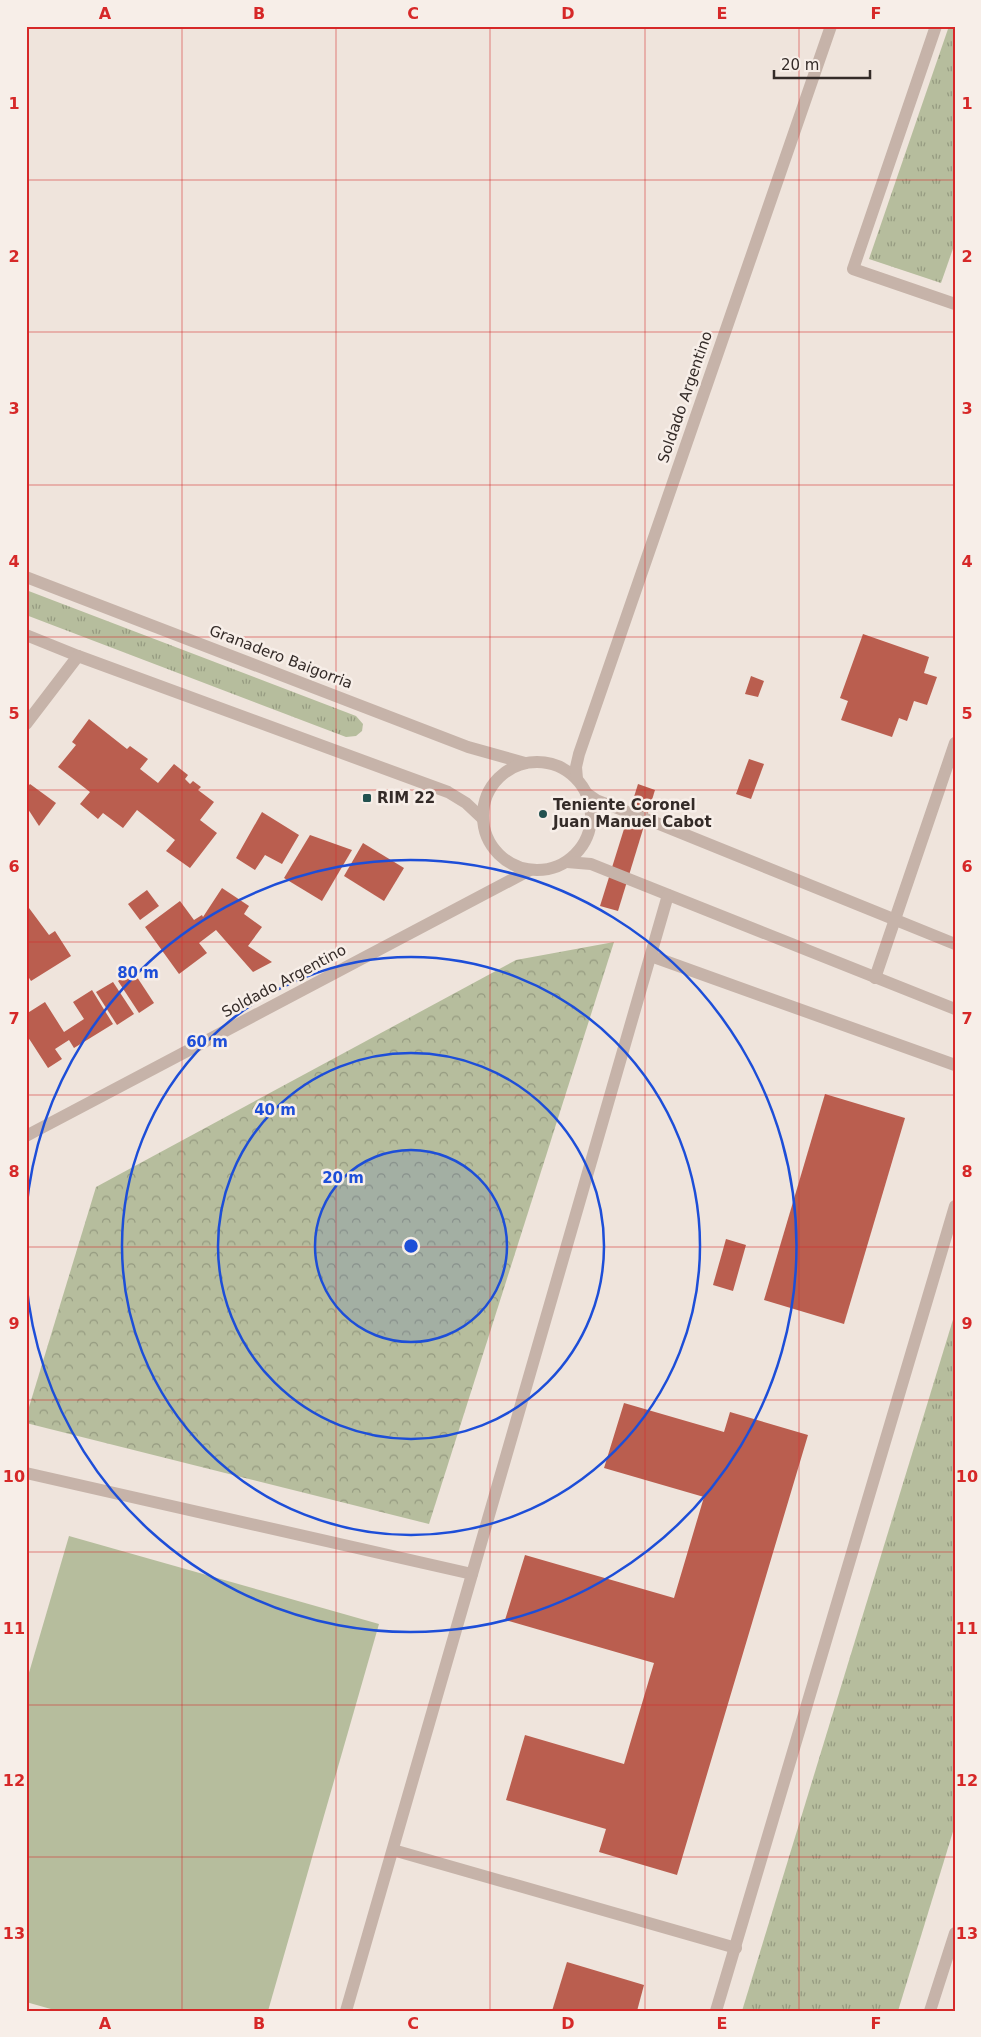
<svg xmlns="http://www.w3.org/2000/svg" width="981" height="2037" font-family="'DejaVu Sans',sans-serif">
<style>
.grass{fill:url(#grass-tufts)}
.forest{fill:url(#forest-crowns)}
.garden{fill:#b6bd9d}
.building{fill:#ba5e4f}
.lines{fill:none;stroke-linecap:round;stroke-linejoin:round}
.lane{stroke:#c6b3a9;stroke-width:12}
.street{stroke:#c6b3a9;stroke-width:12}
.grid{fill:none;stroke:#d62828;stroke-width:1;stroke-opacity:0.55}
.ring{fill:none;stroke:#1d4ed8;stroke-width:2.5}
.poi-dot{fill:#22514f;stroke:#f7eee8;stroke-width:2}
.labels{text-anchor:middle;stroke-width:5;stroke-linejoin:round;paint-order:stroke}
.street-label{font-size:15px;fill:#342b28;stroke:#f7eee8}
.poi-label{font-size:15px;font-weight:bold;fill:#342b28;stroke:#f7eee8;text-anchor:start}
.centre{fill:#1d4ed8;stroke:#f7eee8;stroke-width:2.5}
.ring-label{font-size:15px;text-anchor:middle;font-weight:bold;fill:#1d4ed8;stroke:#f7eee8;stroke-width:5;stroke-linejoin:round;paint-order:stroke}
.neatline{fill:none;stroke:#d62828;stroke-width:2}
.grid-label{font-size:16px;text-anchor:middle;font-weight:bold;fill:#d62828}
</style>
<defs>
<pattern id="grass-tufts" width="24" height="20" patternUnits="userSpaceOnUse" patternTransform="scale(1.25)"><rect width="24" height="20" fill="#b6bd9d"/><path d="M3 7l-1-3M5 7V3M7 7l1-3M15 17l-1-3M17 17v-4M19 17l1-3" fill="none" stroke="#959a80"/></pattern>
<pattern id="forest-crowns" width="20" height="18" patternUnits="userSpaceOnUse" patternTransform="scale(1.25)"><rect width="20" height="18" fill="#b6bd9d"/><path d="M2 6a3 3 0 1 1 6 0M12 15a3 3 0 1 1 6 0" fill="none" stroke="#959a80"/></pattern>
</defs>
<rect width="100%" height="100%" fill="#efe4dc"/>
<g class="grass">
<path d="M949,26h6v217l-14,40 -72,-24z"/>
<path d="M26,590l330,126 7,8 -1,7 -6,5 -10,1 -320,-122z"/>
<path d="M955,1313v512l-57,186h-156z"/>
</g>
<path class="forest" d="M614,942l-185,582 -403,-101v-6l70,-230 420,-227z"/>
<path class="garden" d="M69,1536l310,88 -111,387h-210l-32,-9v-319z"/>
<g class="building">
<path d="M863,634l66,23 -5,16 13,4 -10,28 -13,-4 -7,20 -8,-3 -7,19 -51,-17 7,-19 -8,-3z"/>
<path d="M751,676l13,5 -6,16 -13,-3z"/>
<path d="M89,719l38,30 3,-3 18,13 -8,10 18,14 16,-19 14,11 -3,4 5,5 3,-3 8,6 -3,3 16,12 -14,18 17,13 -27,35 -24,-17 9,-11 -38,-30 -14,18 -20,-15 -5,6 -18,-15 10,-12 -32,-25 18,-22 -4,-3z"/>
<path d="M749,759l15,5 -13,35 -15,-5z"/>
<path d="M30,784l26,19 -17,23 -13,-20v-17z"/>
<path d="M638,784l17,6 -37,121 -18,-5z"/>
<path d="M262,812l37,23 -17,29 -17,-9 -10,15 -19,-12z"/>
<path d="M310,835l42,15 -30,51 -38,-23z"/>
<path d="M363,843l41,25 -20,33 -40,-25z"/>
<path d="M222,888l27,18 -5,8 18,13 -14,19 24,16 -19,10 -37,-42 -17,13 8,10 -28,21 -34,-47 35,-26 14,19 8,-5 1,2z"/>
<path d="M147,890l12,16 -19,14 -12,-16z"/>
<path d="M29,908l20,27 6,-4 16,25 -40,25 -5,-8v-63z"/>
<path d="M133,971l21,32 -15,10 -21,-32z"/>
<path d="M113,982l21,32 -17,11 -21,-33z"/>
<path d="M92,990l21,34 -39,24 -5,-8 -14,9 7,10 -14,9 -22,-34v-20l19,-12 19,30 20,-13 -11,-17z"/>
<path d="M825,1094l80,24 -61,206 -80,-24z"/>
<path d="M726,1239l20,6 -13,46 -20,-6z"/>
<path d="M624,1403l100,29 6,-20 78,23 -131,440 -78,-23 7,-23 -100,-29 19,-65 99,29 30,-101 -149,-43 20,-65 149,43 30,-101 -100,-29z"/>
<path d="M567,1962l77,23 -7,26h-85z"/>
</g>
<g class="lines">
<path class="lane" d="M936,26l-83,243 102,35"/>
<g class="street">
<path d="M26,577l442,170 57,16"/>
<path d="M26,635l52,21 370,136 18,11 17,16"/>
<path d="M26,724l52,-68"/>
<circle cx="537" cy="816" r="54"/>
<path d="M577,779l-1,-12 3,-13 252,-728"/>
<path d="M586,793l10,7 58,22 301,122"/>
<path d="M567,862l24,2 15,6 349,139"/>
<path d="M651,956l304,109"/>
<path d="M875,978l80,-235"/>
<path d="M26,1136l504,-266"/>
<path d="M26,1473l446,101"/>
<path d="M393,1850l343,98"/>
<path d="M346,2011l322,-1116"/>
<path d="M716,2011l239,-805"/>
<path d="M930,2011l25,-78"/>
</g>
</g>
<path class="grid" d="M182,26v1985M336,26v1985M490,26v1985M645,26v1985M799,26v1985M26,180h929M26,332h929M26,485h929M26,637h929M26,790h929M26,942h929M26,1095h929M26,1247h929M26,1400h929M26,1552h929M26,1705h929M26,1857h929"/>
<circle cx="411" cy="1246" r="96" fill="#1d4ed8" fill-opacity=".12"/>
<g class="ring">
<circle cx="411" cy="1246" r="96"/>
<circle cx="411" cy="1246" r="193"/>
<circle cx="411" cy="1246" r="289"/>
<path d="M26 1212A386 386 0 1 1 26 1280"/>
</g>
<g class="poi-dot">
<rect x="362" y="793" width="10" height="10" rx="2.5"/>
<circle cx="543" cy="814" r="5"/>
</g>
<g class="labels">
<g class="street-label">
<text transform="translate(685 397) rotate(-71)" y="5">Soldado Argentino</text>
<text transform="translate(281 657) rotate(21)" y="5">Granadero Baigorria</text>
<text transform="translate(284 981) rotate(-28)" y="5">Soldado Argentino</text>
</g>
<g class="poi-label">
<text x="377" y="803">RIM 22</text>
<text x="553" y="810">Teniente Coronel<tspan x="553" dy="17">Juan Manuel Cabot</tspan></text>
</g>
</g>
<circle cx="411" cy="1246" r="8" class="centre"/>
<g class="ring-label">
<text x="138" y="978">80 m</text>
<text x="207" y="1047">60 m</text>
<text x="275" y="1115">40 m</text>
<text x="343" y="1183">20 m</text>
</g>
<rect width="981" height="2037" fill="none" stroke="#f7eee8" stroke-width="55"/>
<path d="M774 70v8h96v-8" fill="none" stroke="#342b28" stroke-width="2.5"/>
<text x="781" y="70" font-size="15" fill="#342b28" stroke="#f7eee8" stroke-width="4" paint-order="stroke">20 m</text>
<rect x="28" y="28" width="926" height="1982" class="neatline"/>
<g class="grid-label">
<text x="105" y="19">A</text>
<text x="259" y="19">B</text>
<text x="413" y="19">C</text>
<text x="568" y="19">D</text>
<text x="722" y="19">E</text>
<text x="876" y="19">F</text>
<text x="14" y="109">1</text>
<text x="967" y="109">1</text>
<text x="14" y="262">2</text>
<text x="967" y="262">2</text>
<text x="14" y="414">3</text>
<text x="967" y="414">3</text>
<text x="14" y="567">4</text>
<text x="967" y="567">4</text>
<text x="14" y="719">5</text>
<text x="967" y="719">5</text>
<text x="14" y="872">6</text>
<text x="967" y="872">6</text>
<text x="14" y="1024">7</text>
<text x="967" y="1024">7</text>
<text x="14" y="1177">8</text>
<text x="967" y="1177">8</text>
<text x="14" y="1329">9</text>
<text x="967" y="1329">9</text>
<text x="14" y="1482">10</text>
<text x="967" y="1482">10</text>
<text x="14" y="1634">11</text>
<text x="967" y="1634">11</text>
<text x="14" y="1786">12</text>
<text x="967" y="1786">12</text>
<text x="14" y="1939">13</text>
<text x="967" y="1939">13</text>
<text x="105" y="2029">A</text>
<text x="259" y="2029">B</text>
<text x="413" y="2029">C</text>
<text x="568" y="2029">D</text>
<text x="722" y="2029">E</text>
<text x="876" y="2029">F</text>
</g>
</svg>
